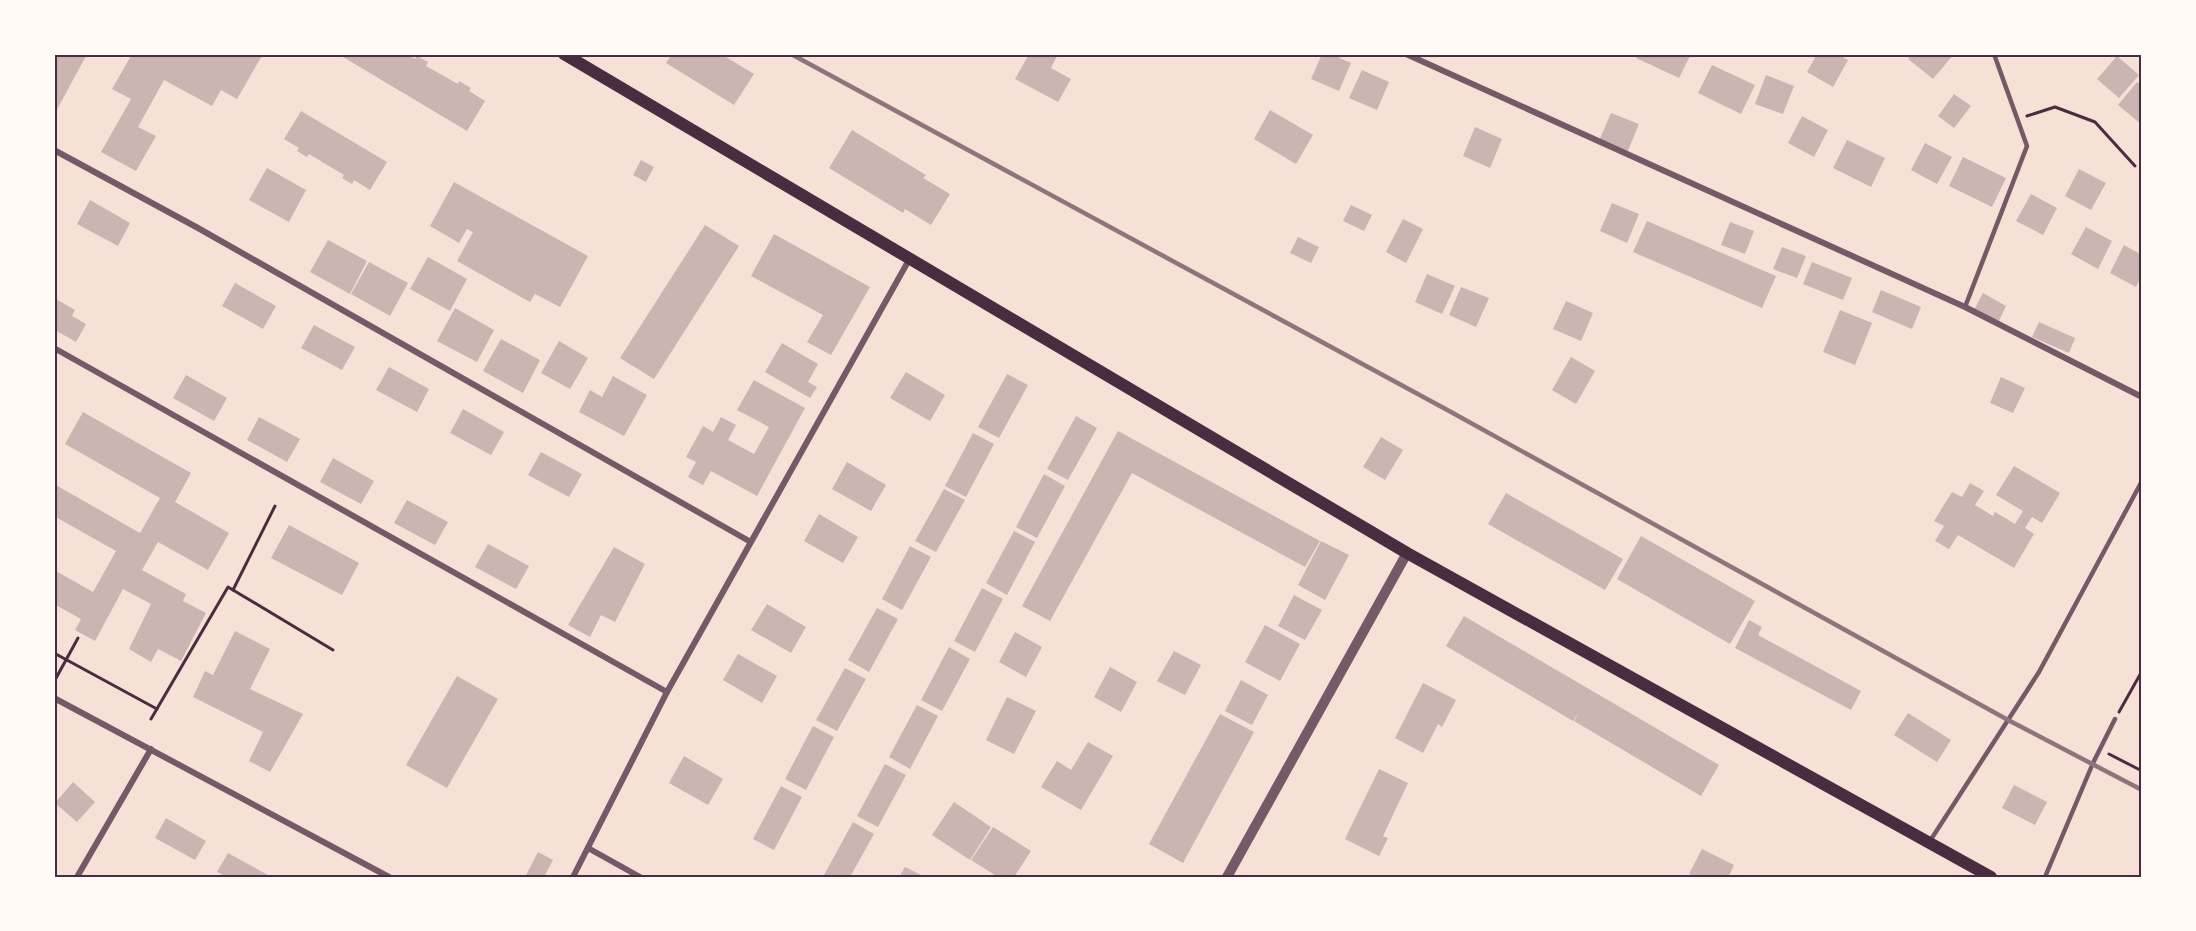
<svg xmlns="http://www.w3.org/2000/svg" width="2196" height="931" font-family="'Roboto Condensed',sans-serif">
<style>
.building{fill:#ccb4b1}
.lines{fill:none;stroke-linecap:round;stroke-linejoin:round}
.path{stroke:#4a2c40;stroke-width:3}
.service{stroke:#755966;stroke-width:4.5}
.minor{stroke:#755966;stroke-width:6}
.tertiary{stroke:#755966;stroke-width:10}
.secondary{stroke:#4a2c40;stroke-width:12}
.rail{stroke:#8f747c;stroke-width:4.5}
.neatline{fill:none;stroke:#4a2c40;stroke-width:2}
</style>
<rect width="100%" height="100%" fill="#f7e1d7"/>
<g class="building">
<path d="M54,54h33l-33,61z"/>
<path d="M132,54h131l-26,45 -16,-9 -9,16 -48,-26 -26,47 18,9 -20,35 -35,-19 30,-53 -19,-10z"/>
<path d="M338,54h68l9,5 2,-3 11,6 -2,4 32,18 1,-3 12,7 -2,3 16,10 -18,30z"/>
<path d="M672,54h49l33,20 -20,31 -68,-42z"/>
<path d="M1029,54h29l-7,14 20,11 -13,23 -43,-23z"/>
<path d="M1322,54h9l20,9 -12,28 -28,-12z"/>
<path d="M1638,54h53l-12,24 -43,-20z"/>
<path d="M1817,54h20l11,6 -15,27 -26,-15z"/>
<path d="M1912,54h42l-21,25 -25,-20z"/>
<path d="M2117,56l22,19 -20,23 -22,-19z"/>
<path d="M1712,65l43,20 -14,29 -43,-21z"/>
<path d="M1362,70l27,12 -12,28 -28,-12z"/>
<path d="M1766,75l28,11 -11,28 -28,-10z"/>
<path d="M2137,82l5,4 -1,38 -23,-19z"/>
<path d="M1954,94l17,12 -17,22 -16,-12z"/>
<path d="M1270,110l43,25 -17,29 -42,-25z"/>
<path d="M301,111l86,51 -17,28 -16,-10 -2,4 -10,-6 2,-3 -35,-21 -2,3 -10,-6 2,-3 -15,-9z"/>
<path d="M1611,113l28,11 -12,29 -28,-12z"/>
<path d="M1802,116l26,14 -14,27 -26,-14z"/>
<path d="M1475,127l27,12 -12,29 -27,-12z"/>
<path d="M852,130l74,45 -3,3 27,16 -19,31 -26,-16 -2,4 -74,-45z"/>
<path d="M1847,140l38,18 -14,29 -38,-19z"/>
<path d="M1925,143l27,14 -15,27 -26,-14z"/>
<path d="M1963,157l43,21 -14,29 -43,-21z"/>
<path d="M641,160l13,7 -8,15 -13,-7z"/>
<path d="M267,168l39,22 -17,32 -40,-22z"/>
<path d="M2079,169l27,14 -15,27 -26,-14z"/>
<path d="M454,182l134,74 -28,51 -25,-13 -5,8 -73,-41 16,-29 -6,-3 -8,14 -29,-17z"/>
<path d="M2031,194l26,14 -14,27 -27,-14z"/>
<path d="M90,200l40,23 -12,23 -41,-22z"/>
<path d="M1612,203l27,11 -12,29 -27,-12z"/>
<path d="M1351,205l21,10 -8,16 -21,-10z"/>
<path d="M1403,219l20,10 -17,34 -20,-11z"/>
<path d="M1647,221l129,55 -14,32 -129,-56z"/>
<path d="M1730,222l24,9 -9,23 -24,-9z"/>
<path d="M705,225l34,21 -85,133 -34,-21z"/>
<path d="M2086,227l26,14 -14,28 -27,-15z"/>
<path d="M774,234l96,53 -39,68 -24,-13 16,-27 -72,-39z"/>
<path d="M1298,237l21,10 -8,16 -21,-10z"/>
<path d="M328,240l39,21 -17,33 -40,-22z"/>
<path d="M2124,245l18,10v20l-6,12 -26,-14z"/>
<path d="M1782,247l24,9 -9,22 -24,-9z"/>
<path d="M428,257l39,22 -17,32 -40,-22z"/>
<path d="M369,262l39,21 -18,33 -39,-22z"/>
<path d="M1812,262l40,16 -9,22 -40,-16z"/>
<path d="M1427,274l28,12 -13,28 -27,-12z"/>
<path d="M235,283l41,23 -13,23 -41,-23z"/>
<path d="M1461,287l28,11 -13,29 -27,-12z"/>
<path d="M1881,290l40,17 -9,22 -40,-17z"/>
<path d="M1983,293l23,13 -8,17 -24,-13z"/>
<path d="M54,298l21,12 -3,6 14,8 -10,18 -21,-12z"/>
<path d="M1566,301l27,12 -12,28 -28,-12z"/>
<path d="M455,308l39,22 -17,32 -40,-21z"/>
<path d="M1840,310l32,13 -17,42 -32,-13z"/>
<path d="M2039,322l36,16 -6,15 -37,-16z"/>
<path d="M314,325l41,22 -13,23 -41,-22z"/>
<path d="M501,339l39,21 -17,33 -40,-22z"/>
<path d="M559,341l29,17 -18,31 -29,-16z"/>
<path d="M782,343l36,21 -10,18 9,5 -7,11 -45,-26z"/>
<path d="M1571,357l24,14 -19,33 -24,-14z"/>
<path d="M389,367l40,22 -12,23 -41,-22z"/>
<path d="M906,372l39,23 -15,26 -40,-23z"/>
<path d="M1007,374l21,11 -29,53 -21,-11z"/>
<path d="M186,375l41,23 -13,23 -41,-23z"/>
<path d="M613,376l34,19 -23,41 -45,-24 11,-22 12,7z"/>
<path d="M2001,377l24,11 -12,25 -23,-10z"/>
<path d="M754,380l51,28 -48,88 -46,-25 -8,14 -15,-8 8,-15 -10,-5 17,-31 10,6 8,-15 15,8 -8,15 26,14 15,-27 -32,-17z"/>
<path d="M463,409l41,23 -13,23 -41,-22z"/>
<path d="M83,412l108,61 -16,29 54,31 -21,37 -50,-28 -16,28 44,24 -3,7 23,12 -25,48 -23,-12 -7,13 -22,-13 22,-45 -28,-15 -28,52 -20,-11 6,-11 -27,-15v-34l39,22 23,-41 -62,-35v-32l86,49 20,-35 -95,-54z"/>
<path d="M1076,416l21,12 -29,52 -21,-11z"/>
<path d="M259,417l41,22 -13,23 -40,-22z"/>
<path d="M1118,431l202,110 -15,26 -173,-94 -82,148 -28,-15z"/>
<path d="M973,433l21,11 -28,53 -21,-11z"/>
<path d="M1381,437l22,13 -18,30 -22,-13z"/>
<path d="M541,452l41,22 -13,23 -41,-22z"/>
<path d="M333,458l41,23 -13,23 -41,-22z"/>
<path d="M847,462l39,23 -15,26 -39,-22z"/>
<path d="M2014,466l46,27 -18,30 -10,-6 -7,11 9,6 -20,34 -56,-33 -9,14 -14,-8 9,-15 -10,-5 18,-29 10,5 8,-14 14,8 -9,14 18,11 2,-4 20,12 8,-13 -27,-16z"/>
<path d="M1044,474l21,12 -28,52 -21,-11z"/>
<path d="M944,489l21,11 -29,52 -21,-11z"/>
<path d="M1506,493l117,66 -18,31 -117,-66z"/>
<path d="M407,500l41,22 -13,23 -41,-22z"/>
<path d="M819,514l39,23 -15,26 -39,-22z"/>
<path d="M289,525l70,38 -17,32 -71,-37z"/>
<path d="M1014,531l21,11 -28,53 -21,-12z"/>
<path d="M1641,536l114,65 -25,43 -113,-65z"/>
<path d="M1321,541l28,14 -24,45 -27,-15z"/>
<path d="M488,544l41,22 -13,23 -41,-22z"/>
<path d="M910,546l21,11 -29,53 -20,-11z"/>
<path d="M614,547l31,17 -30,58 -14,-7 -11,22 -22,-12z"/>
<path d="M982,588l21,11 -28,53 -21,-11z"/>
<path d="M1294,595l28,15 -17,30 -27,-14z"/>
<path d="M767,604l39,23 -15,26 -40,-23z"/>
<path d="M877,608l21,11 -29,53 -21,-12z"/>
<path d="M1464,616l255,149 -18,31 -127,-75 5,-9 -6,9 -127,-75z"/>
<path d="M1749,620l13,7 -4,8 103,56 -10,19 -116,-62z"/>
<path d="M1265,625l35,19 -20,37 -35,-19z"/>
<path d="M235,631l35,18 -20,40 53,25 -33,58 -21,-11 14,-29 -70,-35 12,-26 8,4z"/>
<path d="M1015,632l27,15 -16,30 -27,-15z"/>
<path d="M949,647l21,12 -28,52 -21,-11z"/>
<path d="M1174,651l27,14 -16,30 -28,-14z"/>
<path d="M738,654l39,22 -15,27 -39,-23z"/>
<path d="M1110,667l27,15 -16,30 -27,-15z"/>
<path d="M845,668l21,11 -29,52 -21,-11z"/>
<path d="M457,676l41,23 -51,89 -41,-23z"/>
<path d="M1241,680l27,15 -16,30 -27,-14z"/>
<path d="M1423,683l33,17 -14,27 -4,-3 -15,29 -28,-15z"/>
<path d="M1007,697l29,14 -22,43 -28,-14z"/>
<path d="M917,705l21,11 -28,53 -21,-12z"/>
<path d="M1908,713l43,27 -14,22 -43,-27z"/>
<path d="M1220,714l34,18 -71,131 -34,-19z"/>
<path d="M813,726l21,11 -28,53 -21,-11z"/>
<path d="M1088,742l25,14 -32,54 -40,-23 16,-26 14,9z"/>
<path d="M684,756l39,23 -15,26 -39,-22z"/>
<path d="M885,764l21,11 -28,52 -21,-11z"/>
<path d="M1379,769l29,14 -25,53 5,2 -9,18 -34,-17z"/>
<path d="M73,782l22,20 -18,20 -22,-19z"/>
<path d="M2014,785l33,17 -12,23 -33,-17z"/>
<path d="M781,786l21,11 -28,53 -21,-11z"/>
<path d="M954,802l37,25 -21,33 -38,-25z"/>
<path d="M166,818l40,23 -11,19 -40,-22z"/>
<path d="M853,822l21,12 -24,43h-22l-4,-2z"/>
<path d="M993,827l38,24 -17,26h-16l-27,-17z"/>
<path d="M1702,849l32,16 -4,9 -5,3h-29l-7,-3z"/>
<path d="M538,852l15,8 -9,17h-19z"/>
<path d="M228,853l40,22 -1,2h-40l-10,-5z"/>
<path d="M905,867l20,10h-26z"/>
</g>
<g class="lines">
<g class="path">
<path d="M2027,116l28,-9 40,15 40,44"/>
<path d="M233,590l100,60"/>
<path d="M54,653l103,56"/>
<path d="M55,680l23,-42"/>
<path d="M2119,712l23,-41"/>
<path d="M151,719l77,-132 5,3 42,-84"/>
<path d="M2109,754l33,17"/>
</g>
<g class="service">
<path d="M1965,307l62,-161 -33,-92"/>
<path d="M1930,841l109,-169 103,-191"/>
<path d="M2045,877l48,-114 22,-44"/>
</g>
<g class="minor">
<path d="M1406,54l559,253 177,90"/>
<path d="M54,150l144,78 551,313"/>
<path d="M54,348l613,344"/>
<path d="M54,698l335,179"/>
<path d="M588,848l52,29"/>
<path d="M77,877l74,-128"/>
<path d="M573,877l94,-185 243,-434"/>
</g>
<path class="tertiary" d="M1227,877l180,-324"/>
<path class="secondary" d="M564,54l843,499 584,324"/>
<path class="rail" d="M791,54l660,358 557,308 134,70"/>
</g>
<rect width="2196" height="931" fill="none" stroke="#fffaf5" stroke-width="111"/>
<rect x="56" y="56" width="2084" height="820" class="neatline"/>
</svg>
